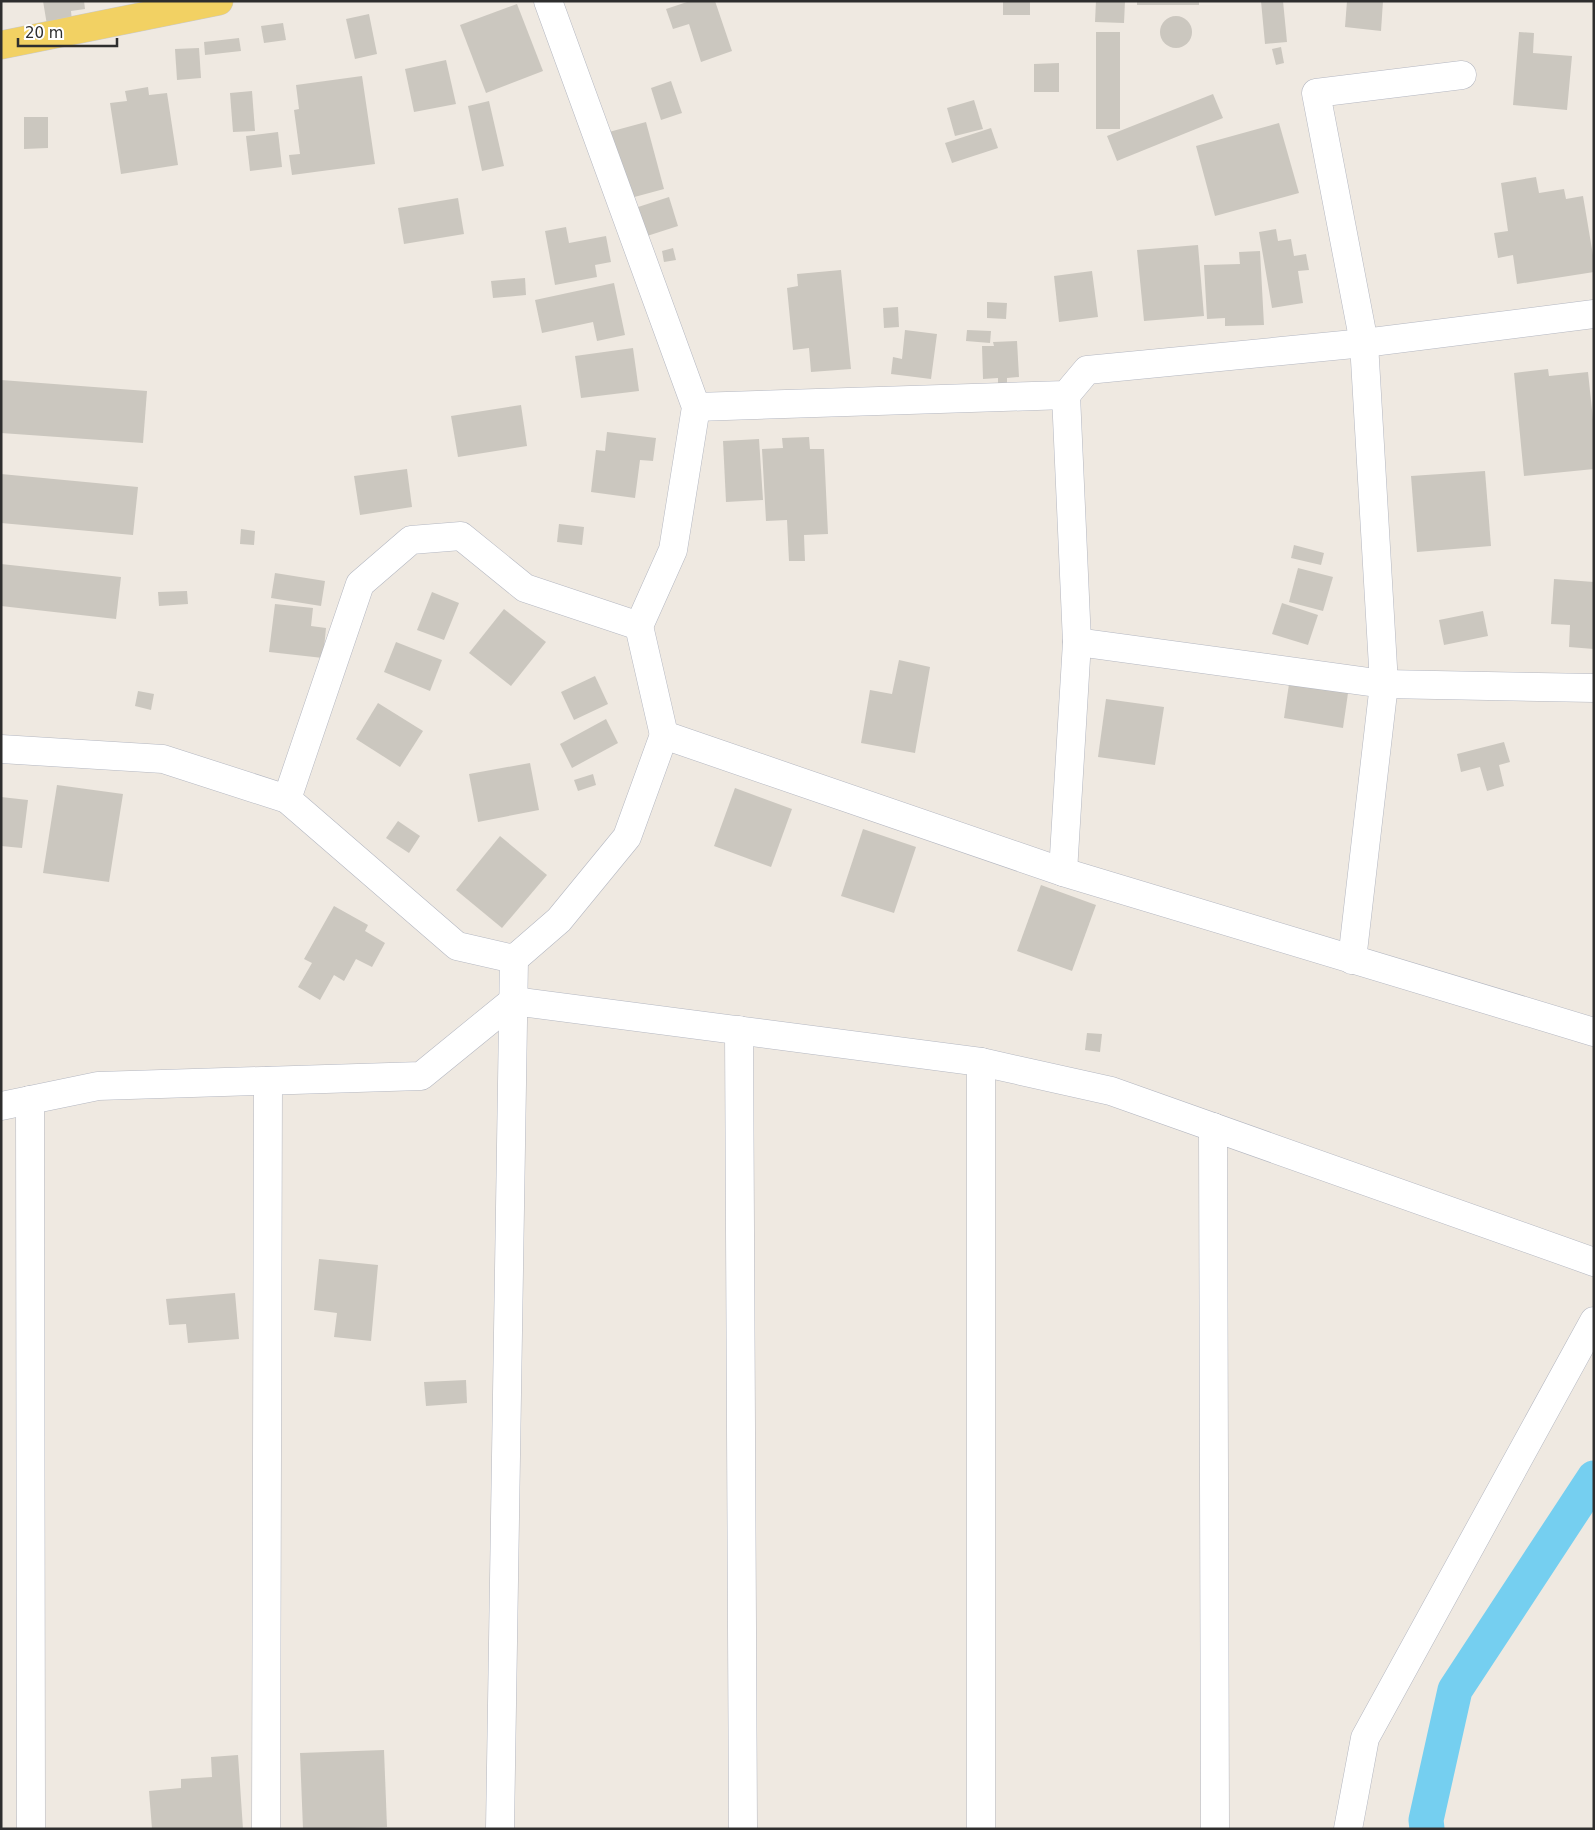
<svg xmlns="http://www.w3.org/2000/svg" width="1595" height="1830" font-family="'DejaVu Sans',sans-serif">
<style>
.lines{fill:none;stroke-linecap:round;stroke-linejoin:round}
.canal{stroke:#75cff0;stroke-width:35}
.building{fill:#cbc7bf}
.minor-casing{stroke:#b4b7c1;stroke-width:29}
.major-casing{stroke:#c9c9c9;stroke-width:29}
.minor{stroke:#fff;stroke-width:28}
.major{stroke:#f2d163;stroke-width:28}
</style>
<rect width="100%" height="100%" fill="#efe9e1"/>
<g class="lines">
<path class="canal" d="M1427,1829l-1,-9 29,-130 139,-212"/>
</g>
<g class="building">
<path d="M43,1h41l1,8 -14,2 1,10 -25,4z"/>
<path d="M690,1h25l17,50 -31,11 -12,-38 -16,5 -7,-20z"/>
<rect x="1003" y="1" width="27" height="14"/>
<path d="M1096,1h29l-1,22 -29,-1z"/>
<rect x="1137" y="1" width="62" height="4"/>
<path d="M1261,1h22l4,41 -22,2z"/>
<path d="M1347,1h36l-2,30 -36,-4z"/>
<path d="M517,4l26,67 -57,22 -26,-68z"/>
<path d="M369,14l8,40 -22,5 -9,-40z"/>
<circle cx="1176" cy="32" r="16"/>
<path d="M283,23l3,17 -22,3 -3,-17z"/>
<rect x="1096" y="32" width="24" height="97"/>
<path d="M1519,32l15,1 -1,20 39,3 -5,54 -54,-5z"/>
<path d="M239,38l2,13 -36,4 -1,-13z"/>
<path d="M1281,47l3,16 -8,2 -4,-16z"/>
<path d="M199,48l2,30 -24,2 -2,-31z"/>
<path d="M446,60l10,44 -42,8 -9,-43z"/>
<path d="M1059,63v29h-25v-28z"/>
<path d="M362,76l13,88 -83,11 -3,-20 11,-1 -6,-44 5,-1 -3,-24z"/>
<path d="M671,81l11,32 -21,7 -10,-32z"/>
<path d="M148,87l1,8 18,-2 11,72 -57,9 -11,-71 17,-2 -2,-10z"/>
<path d="M252,91l3,40 -22,1 -3,-39z"/>
<path d="M1213,94l10,24 -106,43 -10,-25z"/>
<path d="M974,100l9,29 -28,7 -8,-28z"/>
<path d="M489,101l15,65 -22,5 -14,-65z"/>
<path d="M24,117h24v31l-24,1z"/>
<path d="M646,122l18,67 -37,10 -18,-67z"/>
<path d="M1279,123l20,70 -84,23 -19,-70z"/>
<path d="M991,128l7,20 -46,15 -7,-20z"/>
<path d="M278,132l4,35 -32,4 -4,-35z"/>
<path d="M1536,177l3,16 25,-4 2,10 17,-3 11,65v11l-77,12 -4,-29 -15,3 -4,-25 14,-2 -7,-48z"/>
<path d="M669,197l9,29 -34,11 -9,-29z"/>
<path d="M458,198l6,36 -60,10 -6,-36z"/>
<path d="M566,227l3,16 37,-7 5,26 -16,3 2,12 -42,8 -10,-54z"/>
<path d="M1276,229l2,12 13,-2 3,17 12,-2 3,16 -11,1 5,32 -31,5 -13,-76z"/>
<path d="M1198,245l6,71 -60,5 -7,-71z"/>
<path d="M673,248l3,12 -12,2 -2,-11z"/>
<path d="M1260,251l4,74 -39,1v-8l-18,1 -3,-54 36,-1 -1,-12z"/>
<path d="M841,270l10,99 -40,3 -2,-24 -16,2 -6,-62 11,-2 -1,-12z"/>
<path d="M1092,271l6,46 -39,5 -5,-46z"/>
<path d="M525,278l1,17 -33,3 -2,-17z"/>
<path d="M614,283l11,52 -28,6 -4,-19 -51,11 -7,-33z"/>
<path d="M987,302l20,1 -1,16 -19,-1z"/>
<path d="M898,307l1,20 -15,1 -1,-20z"/>
<path d="M905,330l32,4 -6,45 -40,-5 2,-17 9,2z"/>
<path d="M967,330l24,1 -1,12 -24,-2z"/>
<path d="M1017,341l2,36 -12,1v6h-9v-6l-15,1 -1,-33h12l-1,-4z"/>
<path d="M633,348l6,43 -58,7 -6,-42z"/>
<path d="M1548,369l1,7 39,-4 6,57v40l-70,7 -10,-103z"/>
<path d="M1,380l146,11 -4,52 -142,-10z"/>
<path d="M521,405l6,41 -69,11 -7,-41z"/>
<path d="M607,432l49,6 -3,23 -13,-1 -5,38 -44,-6 5,-42 9,1z"/>
<path d="M809,437l1,12h14l4,85 -24,1 1,26h-16l-2,-41 -21,1 -4,-72 21,-1 -1,-10z"/>
<path d="M759,439l4,61 -37,2 -3,-61z"/>
<path d="M407,469l5,38 -52,8 -6,-39z"/>
<path d="M1485,471l6,75 -74,6 -6,-76z"/>
<path d="M1,474l137,13 -5,48 -132,-12z"/>
<path d="M559,524l25,3 -2,18 -25,-3z"/>
<path d="M241,529l14,2 -1,14 -14,-1z"/>
<path d="M1294,545l30,8 -3,12 -30,-7z"/>
<path d="M1,564l120,13 -5,42 -115,-13z"/>
<path d="M1298,568l35,9 -10,34 -34,-9z"/>
<path d="M275,573l50,8 -4,25 -50,-8z"/>
<path d="M1554,579l40,3v67l-25,-2 1,-22 -19,-1z"/>
<path d="M187,591l1,13 -29,2 -1,-14z"/>
<path d="M432,592l27,11 -15,37 -27,-10z"/>
<path d="M1282,603l36,12 -10,30 -36,-11z"/>
<path d="M275,604l38,4 -2,18 15,2 -3,30 -54,-6z"/>
<path d="M504,609l42,33 -35,44 -42,-33z"/>
<path d="M1483,611l5,25 -44,9 -5,-25z"/>
<path d="M396,642l46,18 -12,31 -46,-19z"/>
<path d="M899,660l31,7 -15,86 -54,-10 9,-53 22,4z"/>
<path d="M595,676l13,28 -34,16 -13,-28z"/>
<path d="M1289,684l59,9 -5,35 -59,-10z"/>
<path d="M138,691l16,3 -3,16 -16,-4z"/>
<path d="M1106,699l58,8 -9,58 -57,-8z"/>
<path d="M378,703l45,28 -23,36 -44,-28z"/>
<path d="M606,719l12,24 -46,25 -12,-24z"/>
<path d="M1504,742l6,20 -11,3 5,21 -17,5 -7,-24 -19,5 -4,-18z"/>
<path d="M530,763l9,47 -61,12 -9,-48z"/>
<path d="M593,774l3,11 -18,6 -4,-11z"/>
<path d="M57,785l66,9 -14,88 -66,-9z"/>
<path d="M735,788l57,21 -21,58 -57,-21z"/>
<path d="M1,797l27,3 -6,48 -21,-2z"/>
<path d="M398,821l22,15 -11,17 -23,-15z"/>
<path d="M863,829l53,18 -22,66 -53,-17z"/>
<path d="M500,836l47,39 -45,53 -46,-38z"/>
<path d="M1041,885l55,20 -24,66 -55,-20z"/>
<path d="M334,906l34,19 -3,6 20,12 -13,24 -16,-8 -12,22 -10,-6 -14,25 -22,-13 14,-24 -8,-4z"/>
<path d="M1087,1033l15,1 -2,18 -15,-2z"/>
<path d="M319,1259l59,6 -7,76 -37,-4 3,-24 -23,-3z"/>
<path d="M235,1293l4,46 -51,4 -2,-19 -17,1 -3,-26z"/>
<path d="M466,1380l1,23 -41,3 -2,-24z"/>
<path d="M384,1750l3,77 -84,2 -3,-76z"/>
<path d="M238,1755l5,74h-91l-3,-38 32,-3v-9l31,-2 -1,-20z"/>
</g>
<g class="lines">
<g class="minor-casing">
<g id="minor">
<path d="M696,407l370,-12 21,-25 277,-27 230,-29"/>
<path d="M639,626l25,109"/>
<path d="M1077,642l307,42 210,4"/>
<path d="M1,749l162,10 124,40 170,147 57,13 45,-39 68,-83 37,-102 399,137 531,160"/>
<path d="M287,799l73,-215 51,-44 50,-4 64,52 114,38 34,-76 23,-143 -148,-406"/>
<path d="M1063,872l14,-230 -11,-247"/>
<path d="M1352,960l32,-276 -20,-341 -48,-250 146,-18"/>
<path d="M739,1030l4,799"/>
<path d="M30,1100l1,729"/>
<path d="M1,1106l97,-20 323,-10 92,-75 468,61 130,29 483,171"/>
<path d="M1213,1127l2,702"/>
<path d="M266,1829l2,-748"/>
<path d="M500,1829l14,-870"/>
<path d="M981,1829v-767"/>
<path d="M1348,1829l17,-91 229,-417"/>
</g>
</g>
<g class="major-casing">
<path id="major" d="M1,45l218,-44"/>
</g>
<use href="#minor" class="minor"/>
<use href="#major" class="major"/>
</g>
<rect width="1595" height="1830" fill="none" stroke="#2e2e2e" stroke-width="5"/>
<path d="M18 38v8h99v-8" fill="none" stroke="#2e2e2e" stroke-width="2.5"/>
<text x="25" y="38" font-size="15" fill="#2e2e2e" stroke="#ffffff" stroke-width="4" paint-order="stroke">20 m</text>
</svg>
